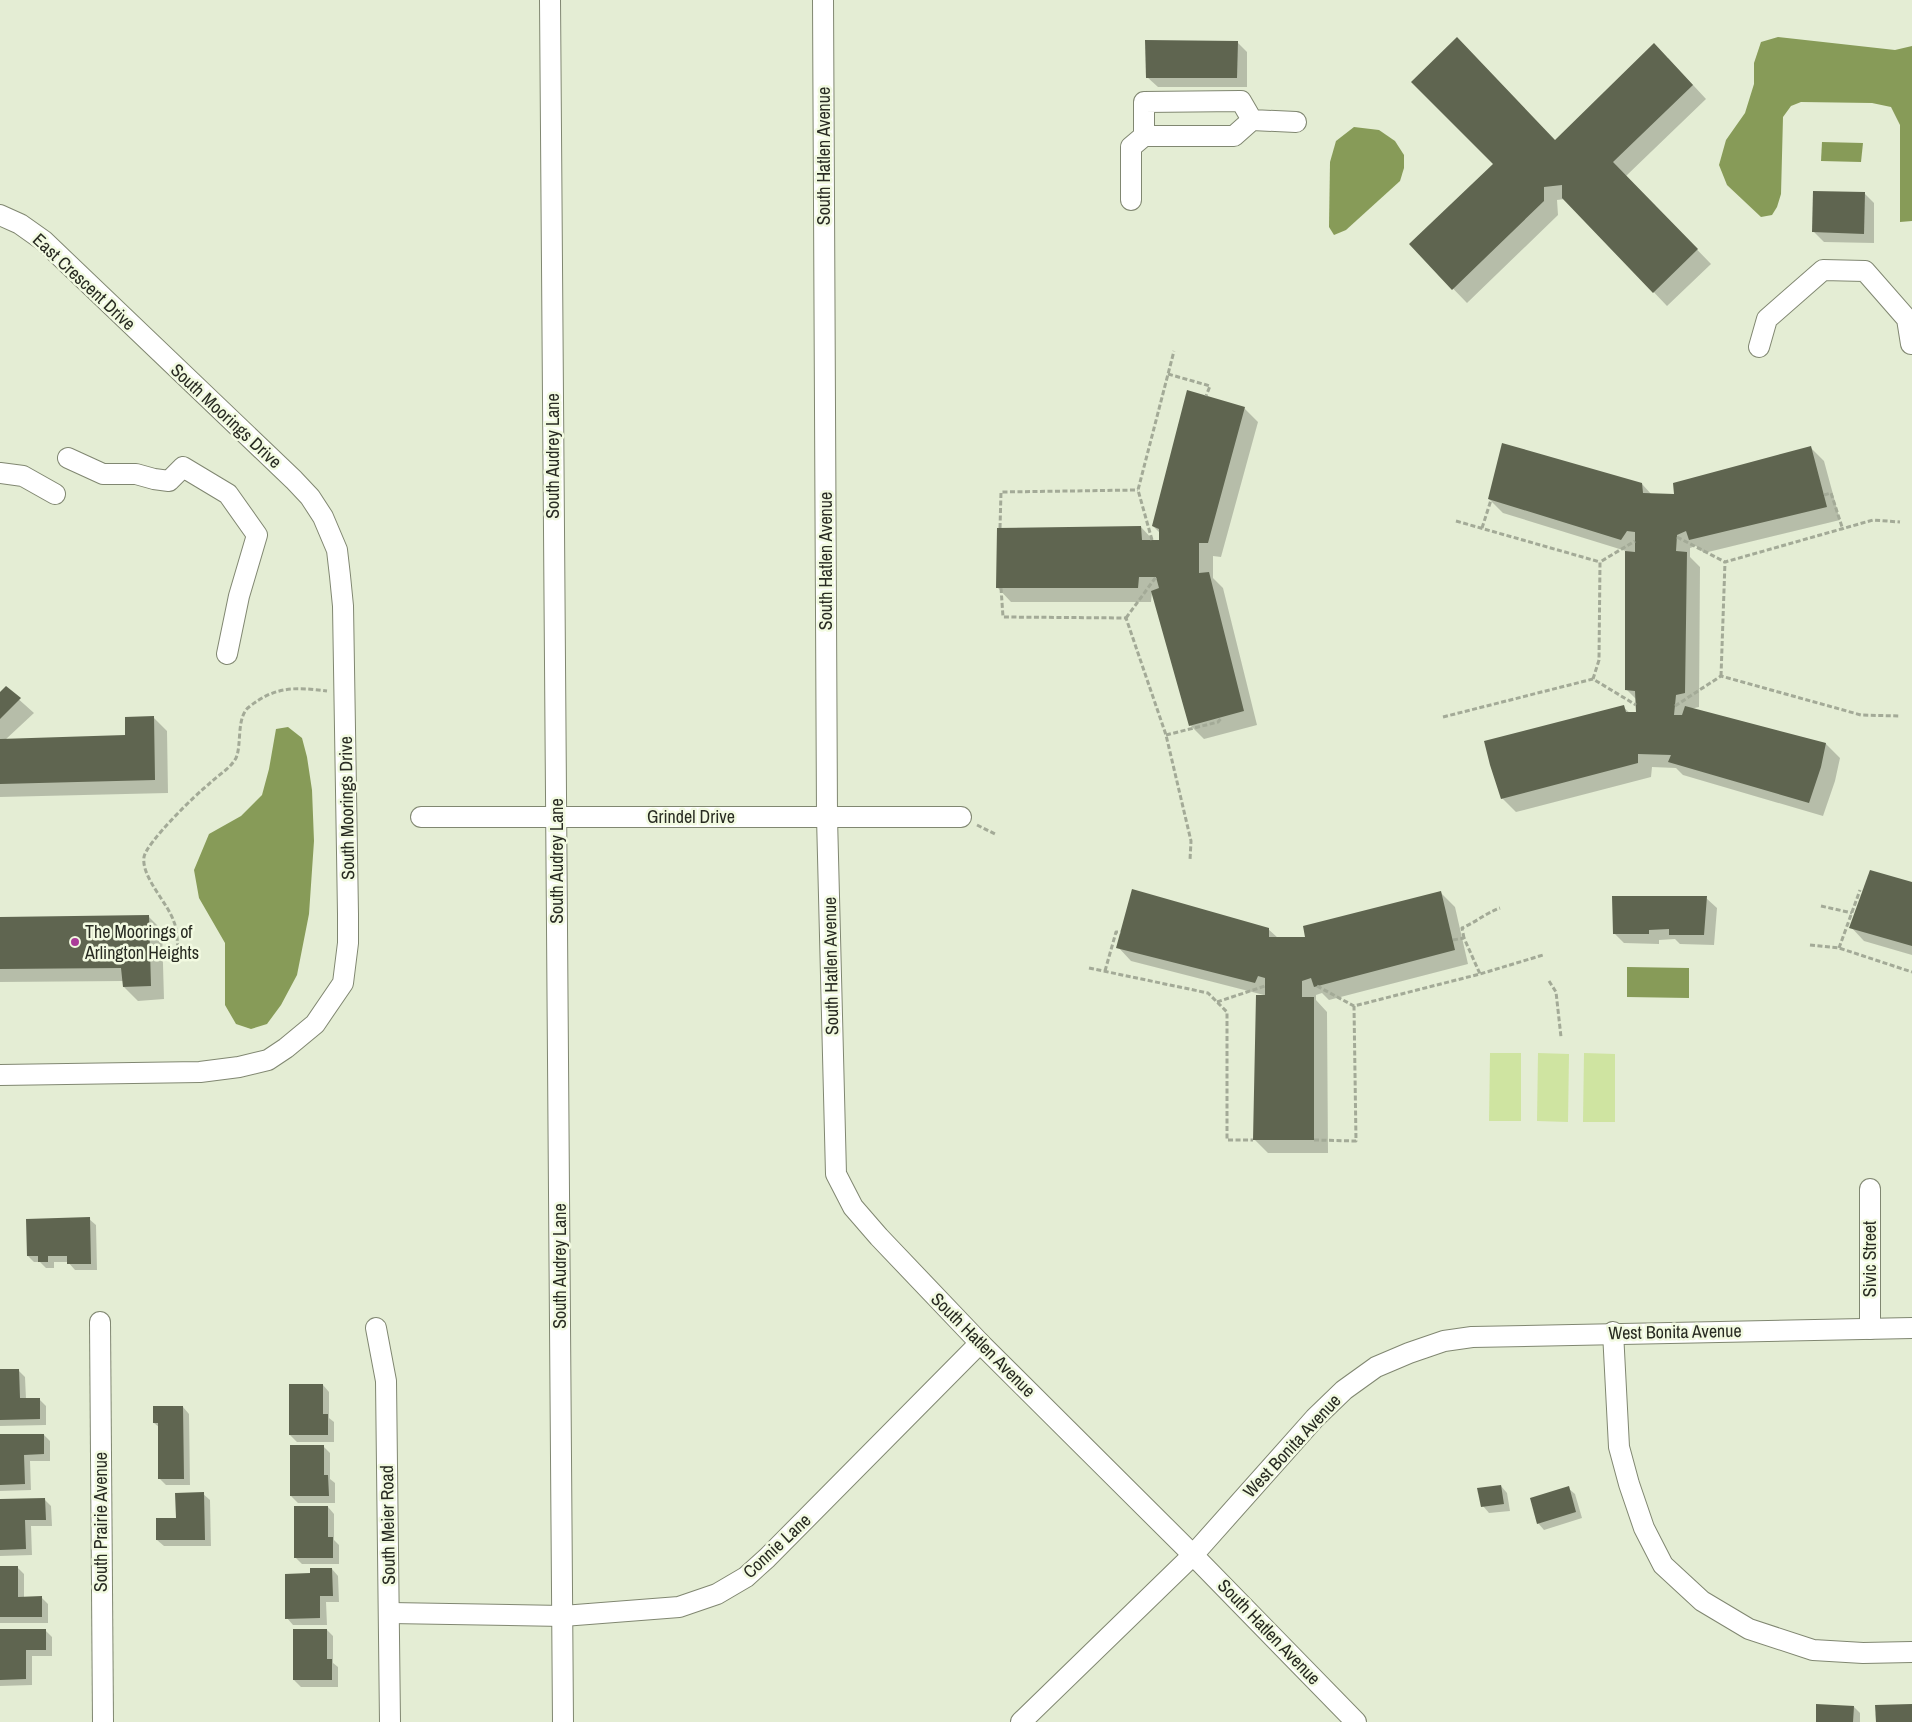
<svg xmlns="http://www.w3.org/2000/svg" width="1912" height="1722" font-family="'Archivo Narrow',sans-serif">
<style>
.green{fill:#cfe4a1}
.water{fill:#879b58}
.shadow{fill:#0003}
.building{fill:#5f6550}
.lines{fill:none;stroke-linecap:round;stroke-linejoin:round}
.minor-casing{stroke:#808771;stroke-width:22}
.path{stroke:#a3aa97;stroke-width:3;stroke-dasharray:5 2.5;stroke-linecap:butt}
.minor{stroke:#fff;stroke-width:20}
.poi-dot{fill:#ab3c99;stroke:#f2fae1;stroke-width:2}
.labels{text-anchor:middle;stroke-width:5;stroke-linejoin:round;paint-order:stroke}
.street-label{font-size:18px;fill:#282b22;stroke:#f2fae1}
.poi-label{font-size:18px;fill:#282b22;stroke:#f2fae1;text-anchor:start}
</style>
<rect width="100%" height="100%" fill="#e4edd4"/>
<g class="green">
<path d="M1490,1053h31v68h-32z"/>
<path d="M1538,1053l31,1 -1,68 -31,-1z"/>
<path d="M1584,1053l31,1v68h-32z"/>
</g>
<g class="water">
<path d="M1778,37l117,13 17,-4v175l-12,1v-97l-9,-18 -19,-4 -71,-1 -10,4 -8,11 -2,77 -4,13 -5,8 -11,2 -34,-32 -8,-20 7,-25 19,-27 9,-29v-21l7,-21z"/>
<path d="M1354,127l25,3 16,11 9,14v13l-4,13 -54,49 -12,5 -5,-8 1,-65 6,-21z"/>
<path d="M1822,142l41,1 -2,19 -40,-1z"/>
<path d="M288,727l14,11 5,19 5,33 2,51 -5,73 -12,61 -16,30 -14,19 -16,5 -15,-5 -11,-19v-62l-26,-45 -5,-28 15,-36 32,-18 21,-21 7,-26 7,-40z"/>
<path d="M1627,967l62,1v30l-62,-1z"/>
</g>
<g class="shadow">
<path d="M1237,42l10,10v35h-89l-11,-10z"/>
<path d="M1668,58l38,41 -80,77 85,88 -44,42 -102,-107 -8,1 1,15 -91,88 -57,-59 145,-102z"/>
<path d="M1864,193l10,10v40l-50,-1 -10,-10z"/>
<path d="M1244,408l14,14 -37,135 -8,-1v22l10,10 34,137 -53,14 -14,-14 -38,-133 -1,10h-140l-13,-14 143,-61 13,14 6,1v-9l-7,-7z"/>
<path d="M1810,447l14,14 16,59 -136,33 -8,-7 -6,2v9l10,10 -1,140 -9,2 136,35 14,14 -5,23 -12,35 -140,-41 -7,-7 -24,-1 -1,10 -135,35 -14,-14 121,-91 7,6h7v-13l-11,-11v-138l-123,-38 -14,-14 153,-15 10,11h23z"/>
<path d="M6,688l28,25 -29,27 121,-4 27,-19 14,14 1,62 -168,4v-103z"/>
<path d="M1912,883v72l-48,-14 -13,-14z"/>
<path d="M1441,893l14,14 13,57 -139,36 -7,-7 -6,2v5l11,12 1,141h-60l-14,-14 10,-144 -133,-34 -13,-14 150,-18 10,9h29z"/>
<path d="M1706,898l11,10 -3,37 -34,-1 -5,-5 -16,1v4l-35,-1 -10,-10z"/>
<path d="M148,916l14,14 2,69 -26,2 -14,-14v-6l-124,1v-63z"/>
<path d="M89,1219l7,6 1,45h-22l-7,-8h-14v6h-8l-6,-6h-6l-6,-6z"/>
<path d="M18,1370l7,7 1,22h13l7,7v19l-46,1v-55z"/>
<path d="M323,1385l6,7v26l5,4v20h-37l-7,-7z"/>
<path d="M183,1407l6,7 1,71h-24l-7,-7v-51l-5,-4z"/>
<path d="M44,1435l6,6v20h-20l1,29 -31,1v-55z"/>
<path d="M323,1446l7,7v26l5,4v20h-37l-7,-7z"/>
<path d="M1501,1486l6,7 3,18 -21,2 -6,-7z"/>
<path d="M1568,1488l7,6 7,24 -38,12 -6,-7z"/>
<path d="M203,1494l7,6 1,46h-47l-7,-6z"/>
<path d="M45,1500l6,6 1,20h-21l1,29 -32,1v-55z"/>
<path d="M328,1507l6,7v26l5,5v19h-37l-7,-7z"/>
<path d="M0,1567h17l7,7v24l17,-1 7,7v19h-48z"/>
<path d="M332,1569l6,7 1,26h-13l1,23h-34l-6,-7 24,-43z"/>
<path d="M45,1630l7,7v19h-20v29l-32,1v-55z"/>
<path d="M327,1630l6,6v27l5,4v20h-37l-7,-7z"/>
<path d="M1854,1707l6,6v9h-43z"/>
</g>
<g class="building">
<path d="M1457,37l98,103 99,-97 39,42 -80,77 85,87 -45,44 -91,-95v-13l-18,2v14l-92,89 -43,-46 84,-80 -82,-82z"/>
<path d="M1145,40l93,1 -1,37h-91z"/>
<path d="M1813,191l52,1 -1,42 -52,-2z"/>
<path d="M1187,390l58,17 -37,136h-9v30l10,-1 35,139 -55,15 -38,-135 8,-3 -3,-11h-17l-1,11h-142l1,-60 144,-2 1,14h17v-11l-7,-3z"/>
<path d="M1502,443l140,40 1,10 31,1 -1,-11 138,-37 16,61 -138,33 -3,-9 -9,4 -1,16 11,1 -2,141 -9,2 -2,20h8l3,-9 141,37 -5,24 -12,36 -141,-41 3,-7 -33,-1v9l-137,36 -11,-34 -6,-24 140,-36 2,7h10l-1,-21 -10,-1v-139l10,1v-20l-8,-1 -6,9 -133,-41z"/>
<path d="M6,686l15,12 -21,21v-27z"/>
<path d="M154,716l1,64 -155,4v-45l125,-4v-18z"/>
<path d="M1870,870l42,12v64l-63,-18z"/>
<path d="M1132,889l137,39v9h36l-2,-11 138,-35 14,59 -141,37 -3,-9 -9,3v16h12v143h-61l3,-145h9v-17l-7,-2 -3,7 -139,-35z"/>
<path d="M1612,896h95l-3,39h-35v-6l-20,1v4h-36z"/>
<path d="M149,915l2,71 -28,1 -2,-19 -121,1v-52z"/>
<path d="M90,1217l1,47h-24v-8h-19v6h-10v-6h-11l-1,-37z"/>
<path d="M0,1369h19l1,29h20v21l-40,1z"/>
<path d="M289,1384h34v30h5v21h-39z"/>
<path d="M153,1406h30l1,73h-26v-56h-5z"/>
<path d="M0,1434h44v20l-20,1 1,29 -25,1z"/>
<path d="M290,1445h34v30h4l1,21h-39z"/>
<path d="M1501,1485l3,19 -23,3 -4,-19z"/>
<path d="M1569,1486l7,26 -39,12 -7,-26z"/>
<path d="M204,1492l1,48h-49v-22h20l-1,-25z"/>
<path d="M45,1498l1,22h-21l1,29 -26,1v-51z"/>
<path d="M294,1506h34v31h5v21h-39z"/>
<path d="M0,1566h18v31l24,-1v21h-42z"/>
<path d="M310,1568h22l1,28h-13v22l-35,1v-45l25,-1z"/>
<path d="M0,1629h46v21h-20v29l-26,1z"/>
<path d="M293,1629h34v30h5v21h-39z"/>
<path d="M1816,1704l38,2 -1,16h-37z"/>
<path d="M1912,1704v18h-36l-1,-17z"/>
</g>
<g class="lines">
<g class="minor-casing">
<g id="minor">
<path d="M550,0l13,1722"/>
<path d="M823,0l4,817 9,357 17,33 26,30 101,106 213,212 163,167"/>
<path d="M1252,120l-18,16h-90v-34l97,-1 11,19 44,2"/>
<path d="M1131,200v-53l13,-11"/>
<path d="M0,215l20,9 24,17 250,239 16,17 13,20 14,33 3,26 3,30 5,308v29l-5,40 -28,41 -29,24 -18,12 -29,7 -39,5 -200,3"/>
<path d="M1759,347l8,-28 56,-49 42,1 42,48 4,25"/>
<path d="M68,458l35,16h33l18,5 15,2 14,-14 45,27 29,41 -18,61 -12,58"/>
<path d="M0,473l23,3 32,18"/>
<path d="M421,817h540"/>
<path d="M1870,1189v140"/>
<path d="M100,1322l3,400"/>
<path d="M376,1328l10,53 4,341"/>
<path d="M1613,1332l6,115 10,37 15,44 19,37 39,36 47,28 64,21 50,3 49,-1"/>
<path d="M390,1613l173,3 116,-9 38,-13 29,-17 21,-19 213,-215"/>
<path d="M1021,1722l172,-167 122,-137 29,-28 32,-23 33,-14 35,-12 28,-4 440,-9"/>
</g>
</g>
<g class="path">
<path d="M1168,374l42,12 -4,10"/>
<path d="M1824,495l7,-2 12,37"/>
<path d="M1456,521l144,41"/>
<path d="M1000,528l1,-36 137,-2"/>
<path d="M1482,528l9,-28"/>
<path d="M1677,537l48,25"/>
<path d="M1152,540l-14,-50 36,-139"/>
<path d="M1001,588l2,29 123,1 40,117 25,106 -1,19"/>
<path d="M1126,618l30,-41"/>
<path d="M1721,676l4,-114 148,-42 27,2"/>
<path d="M1593,679l6,-19 1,-98 35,-21"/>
<path d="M1675,706l46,-30 140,39 38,1"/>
<path d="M1443,717l150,-38 43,26"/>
<path d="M1166,735l52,-13 4,-5"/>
<path d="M977,825l20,10"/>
<path d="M1821,906l31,7"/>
<path d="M1464,938l-2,-10c14,-6 24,-15 38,-20"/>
<path d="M1453,940l11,-2 16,36"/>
<path d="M1810,945l29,3 73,24"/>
<path d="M178,948c-1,-8 -1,-19 -4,-26 -6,-19 -33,-45 -30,-65 3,-15 51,-62 65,-73 9,-9 21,-15 27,-26 6,-13 0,-41 13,-51 26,-21 47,-20 78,-16"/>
<path d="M1839,948l21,-58"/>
<path d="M1089,968l119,25 19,19v128h26"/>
<path d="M1105,971l11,-39h5"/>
<path d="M1549,981l7,11 5,45"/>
<path d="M1317,986l37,20"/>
<path d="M1217,1002l48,-16"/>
<path d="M1314,1140l42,1 -2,-135 126,-32 63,-19"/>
</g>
<use href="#minor" class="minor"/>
</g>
<circle class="poi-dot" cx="75" cy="942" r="5"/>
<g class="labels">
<g class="street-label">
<text transform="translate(824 156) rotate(-90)" y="6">South Hatlen Avenue</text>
<text transform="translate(84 282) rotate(43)" y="6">East Crescent Drive</text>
<text transform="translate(226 416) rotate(43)" y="6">South Moorings Drive</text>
<text transform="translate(553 456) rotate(-90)" y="6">South Audrey Lane</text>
<text transform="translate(826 561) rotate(-90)" y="6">South Hatlen Avenue</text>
<text transform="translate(347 808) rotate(-91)" y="6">South Moorings Drive</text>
<text x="691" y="823">Grindel Drive</text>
<text transform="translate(557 861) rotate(-90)" y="6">South Audrey Lane</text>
<text transform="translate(831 966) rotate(-91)" y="6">South Hatlen Avenue</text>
<text transform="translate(1870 1259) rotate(-90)" y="6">Sivic Street</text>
<text transform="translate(560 1266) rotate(-90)" y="6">South Audrey Lane</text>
<text transform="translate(1675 1332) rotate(-1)" y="6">West Bonita Avenue</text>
<text transform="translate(983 1345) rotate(45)" y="6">South Hatlen Avenue</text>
<text transform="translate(1292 1446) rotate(-47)" y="6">West Bonita Avenue</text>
<text transform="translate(101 1522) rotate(-90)" y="6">South Prairie Avenue</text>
<text transform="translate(388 1525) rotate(-91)" y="6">South Meier Road</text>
<text transform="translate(777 1546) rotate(-43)" y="6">Connie Lane</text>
<text transform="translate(1269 1632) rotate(46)" y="6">South Hatlen Avenue</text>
</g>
<g class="poi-label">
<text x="85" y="938">The Moorings of<tspan x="85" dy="21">Arlington Heights</tspan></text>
</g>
</g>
</svg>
